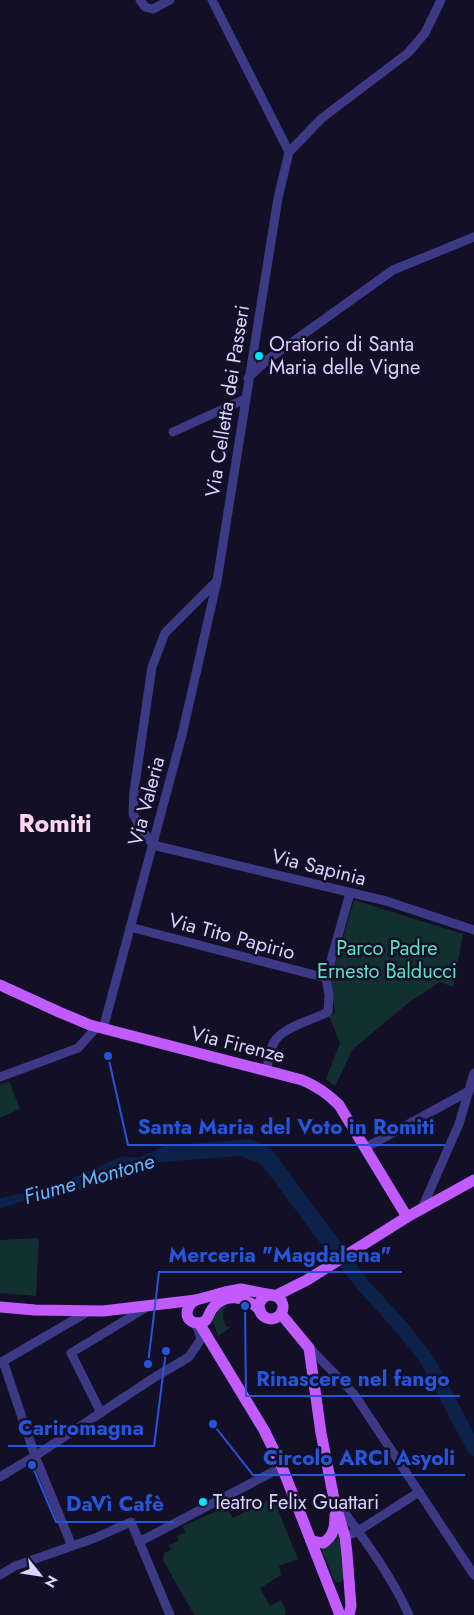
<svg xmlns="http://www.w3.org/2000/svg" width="474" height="1615" font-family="Jost,sans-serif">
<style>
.green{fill:#12302f}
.water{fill:#0c2248}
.pier{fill:#130f26}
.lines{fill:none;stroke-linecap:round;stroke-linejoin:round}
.river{stroke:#0c2248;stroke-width:14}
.minor{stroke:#3d3a85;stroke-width:9}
.major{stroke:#c25bff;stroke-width:11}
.poi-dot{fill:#00e5ff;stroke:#130f26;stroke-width:2}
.labels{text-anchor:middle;stroke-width:5;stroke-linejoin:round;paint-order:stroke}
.poi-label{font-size:20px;fill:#d9d4ff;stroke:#130f26;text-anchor:start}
.street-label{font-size:20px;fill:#d9d4ff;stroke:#130f26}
.park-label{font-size:20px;fill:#5fe0c0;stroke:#130f26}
.water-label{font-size:21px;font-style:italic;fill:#62b6ff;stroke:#130f26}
.district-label{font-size:25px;font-weight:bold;fill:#ffd6f0;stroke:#130f26}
.leader{fill:none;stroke:#2655da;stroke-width:2}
.callout-dot{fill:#2655da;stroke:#130f26;stroke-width:2}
.callout-label{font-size:21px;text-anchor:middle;font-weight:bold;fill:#2655da;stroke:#130f26;stroke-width:5;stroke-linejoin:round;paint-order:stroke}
</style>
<rect width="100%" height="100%" fill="#130f26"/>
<g class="green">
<path d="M354,900l109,34 -10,53 -13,-5 -32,21 -55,46 -18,37 -9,-7 14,-36 -11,-27 6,-3 -4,-34z"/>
<path d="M9,1081l11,28 -20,9v-33z"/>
<path d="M39,1238l-3,58 -36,-3v-53z"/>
<path d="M227,1304c-5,9 -6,13 0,23l2,-1 1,2 -12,8 -5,-15 6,-12z"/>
<path d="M273,1498l25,61 -19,7 2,9 -21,13 10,18 11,-6 5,11 -1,4h-90l-9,-14 -23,-41 1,-7 7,-3 -2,-5 10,-4 -2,-5 8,-3 -2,-7 43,-19 7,11z"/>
<path d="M337,1529l7,34v16l-4,3h-4l-2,-2 -14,-34z"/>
</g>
<path class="water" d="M251,1139l22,12 83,112 -14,9 -80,-107 -21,-9 -105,8 -52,26 -27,2 -29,7 -28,10v-11l55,-12 68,-30 15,2 26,-12z"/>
<path class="pier" d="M343,1242l15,20 -18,12 -15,-20z"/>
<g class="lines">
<path class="river" d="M338,1252l25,33 40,44 22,28 17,30 32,62"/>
<g class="minor">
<path d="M140,0l5,7 8,2 17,-9"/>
<path d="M212,0l77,152"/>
<path d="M248,378l19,-18 20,-14 106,-76 81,-33"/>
<path d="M173,432l72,-33"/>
<path d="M217,581l-52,52 -13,34 -18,124 -1,23 9,16 11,15 233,56 88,29"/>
<path d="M130,927l196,51 24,-85"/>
<path d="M103,1029l79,-294 35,-154 61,-383 11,-46 33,-34 86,-65 17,-20 16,-33"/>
<path d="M266,1071c3,-10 4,-27 12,-34 10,-11 36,-18 50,-25l1,-17 -3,-17"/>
<path d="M0,1077l78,-29 19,-21"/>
<path d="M365,1148l104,-57"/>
<path d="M422,1208l37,-84 15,-51"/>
<path d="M307,1345l47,49 120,181"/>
<path d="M3,1361l32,95 37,90"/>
<path d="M0,1363l89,-52"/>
<path d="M101,1413l-30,-60 76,-46"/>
<path d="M0,1477l35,-21 120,-79 34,-20 12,-18 -3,-10 -3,-5"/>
<path d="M338,1504c26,35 53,71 71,111"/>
<path d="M345,1537l13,-6 61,-39"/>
<path d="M139,1542l143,-75"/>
<path d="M0,1575l15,-9 80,-28 36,-16 39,93"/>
</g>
<g class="major">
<path d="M0,985l59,27 31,13 212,55c15,6 25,13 37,25l68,112"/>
<circle cx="271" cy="1307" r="12"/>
<path d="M275,1296l32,-16 100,-63 67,-37"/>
<path d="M196,1300c-13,7 -12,24 4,23 8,-1 8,-8 12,-14 13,-18 34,-12 48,1"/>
<path d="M0,1307l35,3 68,1 93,-11 29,-8 16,-3 31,6"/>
<path d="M281,1314l28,34 12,85 13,66 11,38 2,17 4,52 -2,9"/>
<path d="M199,1323l65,107 18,37 58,148"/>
<path d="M311,1541l12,2c11,-7 12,-16 12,-28"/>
</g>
</g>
<g class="poi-dot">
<circle cx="259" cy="356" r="5"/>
<circle cx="203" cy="1502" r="5"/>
</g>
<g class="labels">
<g class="poi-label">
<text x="269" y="351">Oratorio di Santa<tspan x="269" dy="23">Maria delle Vigne</tspan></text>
<text x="213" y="1509">Teatro Felix Guattari</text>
</g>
<g class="street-label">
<text transform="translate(227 401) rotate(-81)" y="7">Via Celletta dei Passeri</text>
<text transform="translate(146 801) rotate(-75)" y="7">Via Valeria</text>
<text transform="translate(319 867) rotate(14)" y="7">Via Sapinia</text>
<text transform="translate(232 936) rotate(15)" y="7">Via Tito Papirio</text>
<text transform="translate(238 1044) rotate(14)" y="7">Via Firenze</text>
</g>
<g class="park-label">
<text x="387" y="955">Parco Padre<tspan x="387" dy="23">Ernesto Balducci</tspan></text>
</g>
<g class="water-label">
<text transform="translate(89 1179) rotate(-16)" y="7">Fiume Montone</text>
</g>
<g class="district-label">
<text x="55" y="832">Romiti</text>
</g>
</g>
<path class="leader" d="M108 1056L128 1145H445M148 1364L159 1272H402M245 1306L246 1396H460M166 1351L154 1446H8M213 1424L253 1475H465M32 1465L56 1522H174"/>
<g class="callout-dot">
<circle cx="108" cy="1056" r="5"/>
<circle cx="148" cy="1364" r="5"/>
<circle cx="245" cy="1306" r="5"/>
<circle cx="166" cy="1351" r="5"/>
<circle cx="213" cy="1424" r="5"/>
<circle cx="32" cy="1465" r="5"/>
</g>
<g class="callout-label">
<text x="286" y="1134">Santa Maria del Voto in Romiti</text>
<text x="280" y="1262">Merceria "Magdalena"</text>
<text x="353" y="1386">Rinascere nel fango</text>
<text x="81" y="1435">Cariromagna</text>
<text x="359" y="1465">Circolo ARCI Asyoli</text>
<text x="115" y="1511">DaVì Cafè</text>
</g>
<g transform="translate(40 1575) rotate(120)" stroke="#130f26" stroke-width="4" paint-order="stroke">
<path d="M0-4L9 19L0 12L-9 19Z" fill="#d9d4ff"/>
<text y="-8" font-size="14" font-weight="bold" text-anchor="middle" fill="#d9d4ff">N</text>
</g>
</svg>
